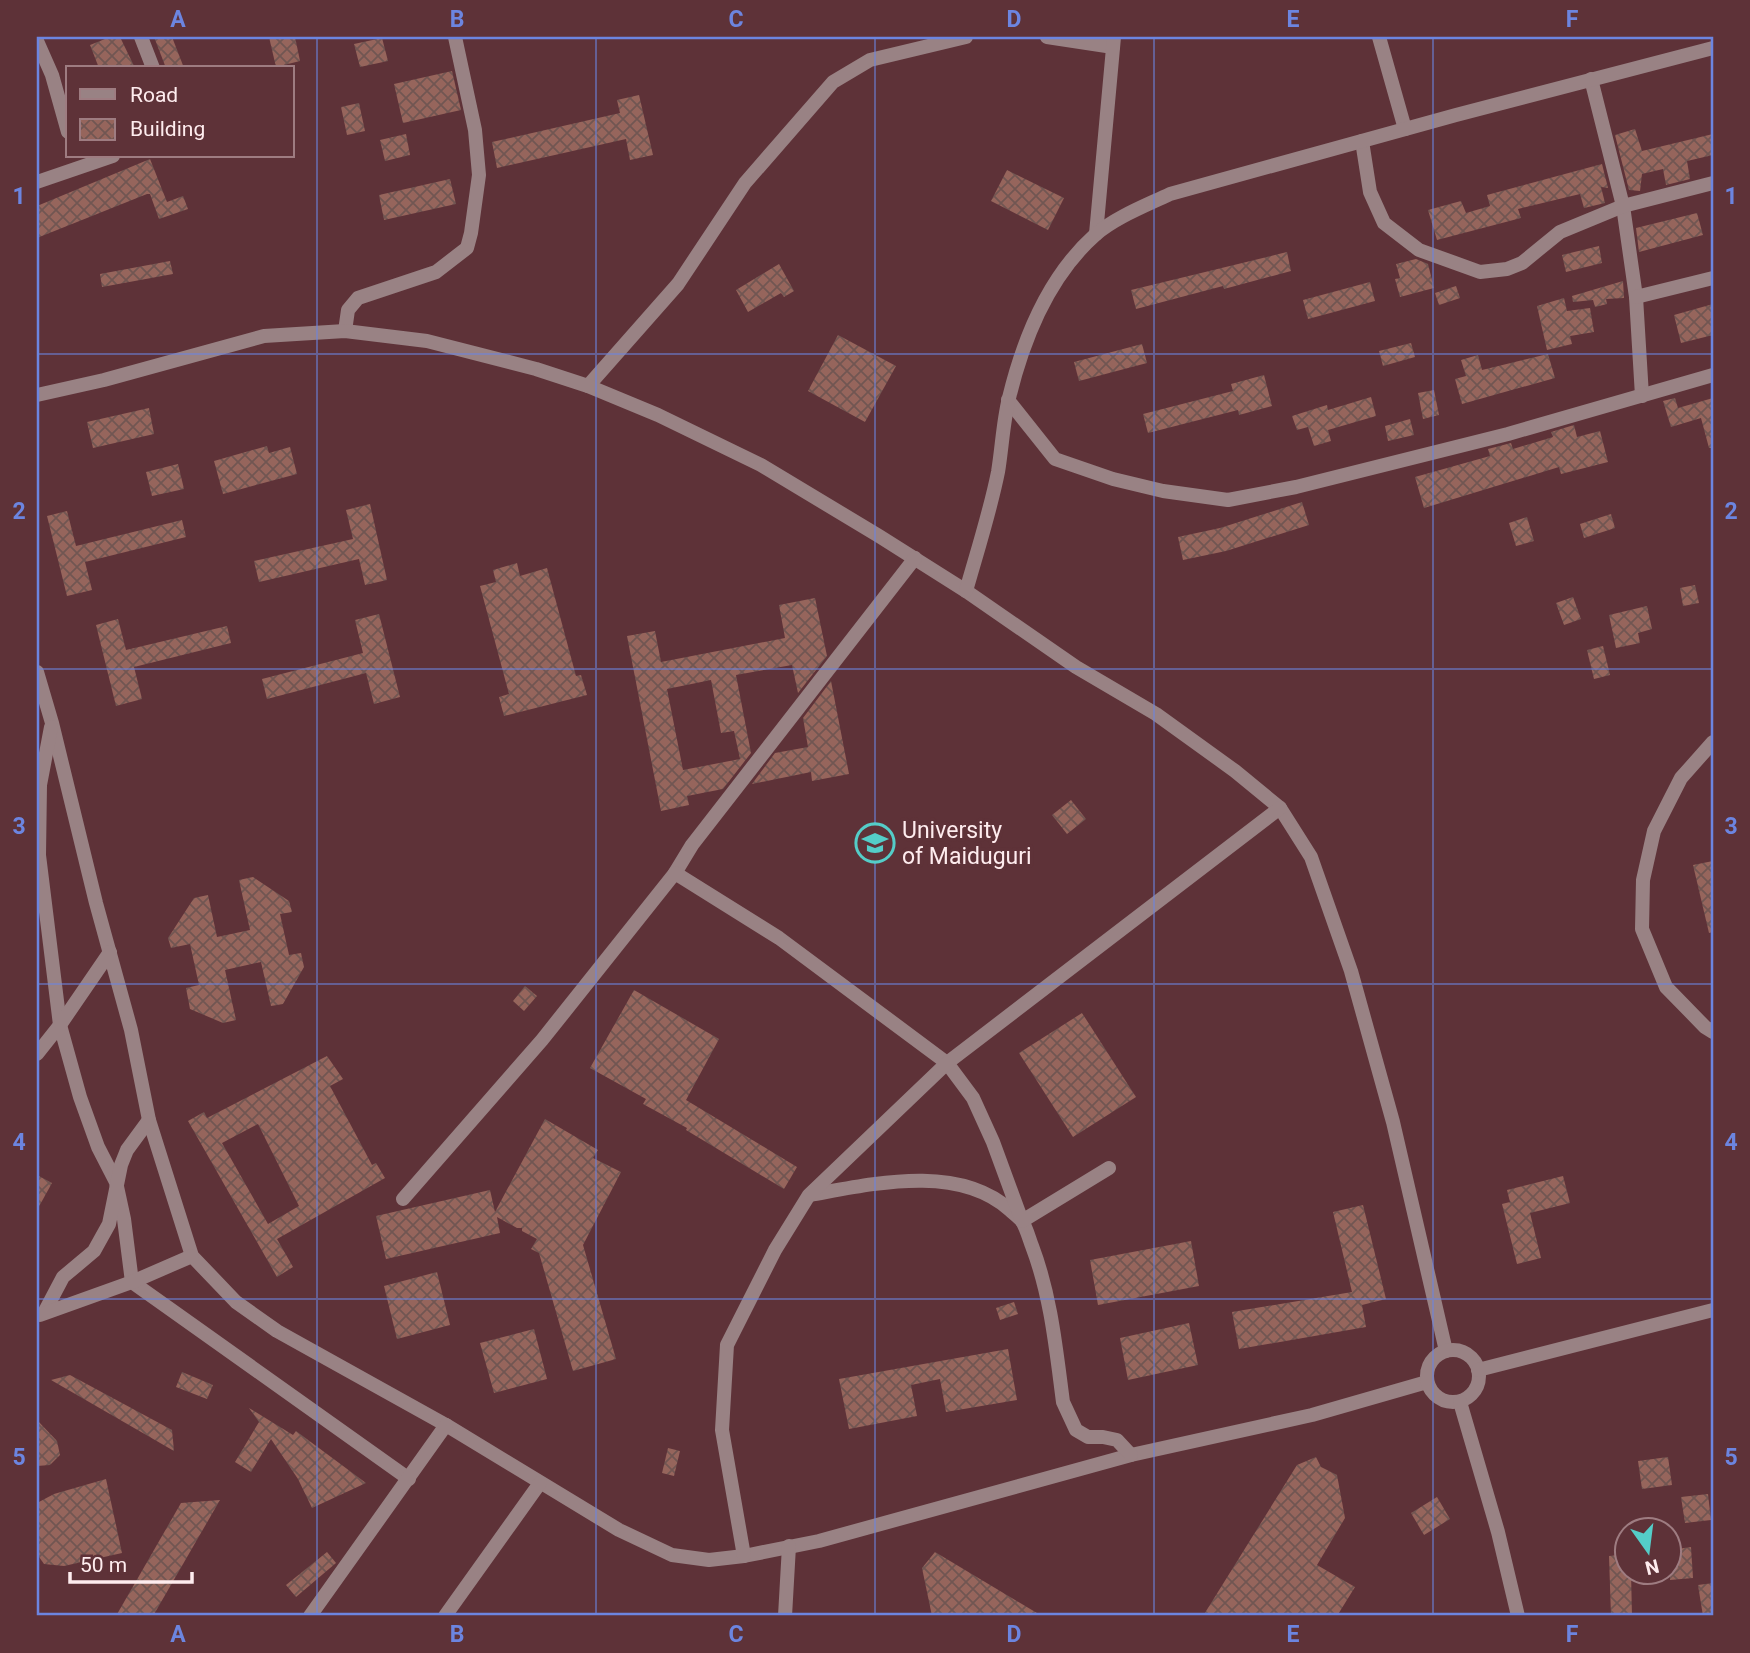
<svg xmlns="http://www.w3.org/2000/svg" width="1750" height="1653" font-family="Roboto,sans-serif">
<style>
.building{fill:url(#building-cross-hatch);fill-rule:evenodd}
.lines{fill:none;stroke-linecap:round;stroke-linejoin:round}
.street{stroke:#998284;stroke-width:14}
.grid{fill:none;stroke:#6c85e0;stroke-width:2;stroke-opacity:0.55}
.labels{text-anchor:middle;stroke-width:7;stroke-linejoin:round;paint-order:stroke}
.poi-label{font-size:23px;fill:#feecee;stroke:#5e3238;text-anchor:start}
.neatline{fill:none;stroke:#6c85e0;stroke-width:2.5}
.grid-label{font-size:23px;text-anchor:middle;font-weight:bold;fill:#6c85e0}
</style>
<defs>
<pattern id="building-cross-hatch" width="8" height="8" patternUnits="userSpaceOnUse" patternTransform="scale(1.75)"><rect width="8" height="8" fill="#96655c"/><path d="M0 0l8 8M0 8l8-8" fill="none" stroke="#715652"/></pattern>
</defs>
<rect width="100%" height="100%" fill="#5e3238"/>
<g class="building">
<path d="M110,37h10l15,31h-36l-9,-23z"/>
<path d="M154,37h18l12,31h-18z"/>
<path d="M269,37h26l5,24 -24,6z"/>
<path d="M382,38l6,23 -28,6 -6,-23z"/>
<path d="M452,71l9,39 -58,13 -9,-39z"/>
<path d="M639,95l14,60 -23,5 -4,-21 -129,29 -5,-26 128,-29 -3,-13z"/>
<path d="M359,103l6,28 -18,4 -6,-28z"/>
<path d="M1635,129l7,22 71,-17v21l-26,6 3,18 -24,6 -3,-16 -21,5 -2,17 -11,-1 -14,-55z"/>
<path d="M406,134l4,21 -25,6 -5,-21z"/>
<path d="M150,159l17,43 16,-6 5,13 -29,10 -9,-25h-3l-110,44v-32z"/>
<path d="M1602,164l6,24 -7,-1 4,16 -21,5 -4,-14 -62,15 3,9 -84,22 -9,-30 33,-9 5,12 24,-7 -3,-11z"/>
<path d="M1007,170l57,28 -16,32 -57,-29z"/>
<path d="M450,179l6,25 -72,16 -5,-25z"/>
<path d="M1697,213l6,22 -64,17 -3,-24z"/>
<path d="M1599,246l3,17 -36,9 -4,-17z"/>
<path d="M1287,252l4,19 -67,18 -1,-3 -87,23 -5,-19z"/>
<path d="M1416,259l12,5 6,24 -34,9 -5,-18 5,-1 -4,-14z"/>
<path d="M170,261l3,13 -71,13 -2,-13z"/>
<path d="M779,264l15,27 -10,6 -3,-4 -33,19 -12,-22z"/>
<path d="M1623,281l1,17 -18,1 1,5 -12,3 -2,-7 -20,2 -1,-6z"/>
<path d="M1370,282l5,19 -67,18 -5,-19z"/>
<path d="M1456,286l4,12 -21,7 -4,-12z"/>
<path d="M1564,298l3,13 23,-3 4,24 -24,4 2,8 -25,6 -10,-44z"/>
<path d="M1713,304v31l-32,8 -7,-28z"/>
<path d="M838,335l58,31 -31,56 -57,-31z"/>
<path d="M1411,343l4,14 -32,9 -4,-15z"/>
<path d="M1142,344l5,19 -68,18 -5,-19z"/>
<path d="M1548,354l7,24 -93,26 -7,-25 11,-3 -5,-16 17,-5 4,15z"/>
<path d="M1264,375l8,31 -33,9 -1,-5 -90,23 -5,-19 90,-23 -2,-7z"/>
<path d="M1434,390l5,25 -16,4 -5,-26z"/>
<path d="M1371,397l5,19 -48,14 3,11 -17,5 -6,-19 -11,3 -5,-14 35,-11 1,5z"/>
<path d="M1675,398l3,10 35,-10v50h-4l-8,-30 -30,9 -8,-26z"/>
<path d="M149,408l5,26 -61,14 -6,-26z"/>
<path d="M1410,419l4,16 -26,6 -3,-15z"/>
<path d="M1574,425l3,12 23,-6 8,31 -47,12 -2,-7 -135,41 -9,-31 75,-21 -2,-7 23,-6 2,6 40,-12 -2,-5z"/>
<path d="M267,446l2,7 21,-6 7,27 -74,20 -9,-33z"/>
<path d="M178,464l6,25 -32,7 -6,-24z"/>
<path d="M1302,502l7,23 -83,26 -43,9 -5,-23 42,-9z"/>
<path d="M370,504l17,76 -22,5 -6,-26 -100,23 -5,-21 99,-22 -7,-29z"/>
<path d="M67,511l9,35 106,-26 4,17 -101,25 7,28 -25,6 -20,-80z"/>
<path d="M1611,514l4,14 -31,10 -4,-14z"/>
<path d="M1527,517l7,24 -18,5 -7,-23z"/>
<path d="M517,563l3,13 27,-8 29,108 5,-1 6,20 -83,21 -5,-19 10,-3 -29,-108 16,-4 -3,-12z"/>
<path d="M1695,585l4,18 -16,3 -3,-18z"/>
<path d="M1573,597l8,22 -17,6 -8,-22z"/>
<path d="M815,598l12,58 -29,37 -6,-28 -56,10 15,78 -28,36 -36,7 2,9 -28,6 -34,-175 28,-5 6,31 124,-24 -6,-33zM711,680l10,53 13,-2 6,28 -57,11 -16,-81z"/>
<path d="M1647,606l5,23 -14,4 2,10 -24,5 -7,-33z"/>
<path d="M379,614l21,83 -26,7 -8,-31 -99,26 -5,-20 101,-26 -8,-33z"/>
<path d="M118,619l8,31 101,-24 4,17 -97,24 8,32 -26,7 -20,-81z"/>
<path d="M1603,646l7,29 -16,4 -7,-29z"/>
<path d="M831,681l18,93 -37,7 -1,-9 -59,12 23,-31 33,-6 -5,-29z"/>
<path d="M1071,800l15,19 -19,15 -15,-19z"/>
<path d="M1713,861v71l-4,1 -16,-68z"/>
<path d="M253,877l36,24 3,11 -12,2 9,41 12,-2 3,14 -21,37 -12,2 -10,-44 -36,8 11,50 -13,3 -33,-14 -4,-21 13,-3 -9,-41 -19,4 -3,-10 26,-40 14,-3 9,42 33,-7 -11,-50z"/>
<path d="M525,986l12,10 -13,15 -11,-10z"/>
<path d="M634,990l85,49 -33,61 111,67 -13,22 -98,-59 1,-2 -44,-24 3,-5 -56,-31z"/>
<path d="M1082,1013l54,84 -63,40 -54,-84z"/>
<path d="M327,1056l16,23 -13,7 42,79 4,-2 9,15 -108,61 16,28 -16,10 -89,-156 16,-9 3,6zM258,1124l41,82 -31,18 -46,-81z"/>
<path d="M545,1119l53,31 -5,8 28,14 -38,73 33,114 -43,12 -34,-118 -8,-4 6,-10 -15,-8v-3h-5l-20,-11 3,16 -114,26 -10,-43 114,-26 5,22z"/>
<path d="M37,1175l15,8 -15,27z"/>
<path d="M1563,1176l7,27 -40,10 11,45 -24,6 -15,-60 8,-2 -3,-12z"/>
<path d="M1363,1205l23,94 -24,6 4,22 -127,22 -7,-37 120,-20 -19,-80z"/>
<path d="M1191,1241l8,45 -101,19 -8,-45z"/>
<path d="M437,1272l13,53 -53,14 -13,-53z"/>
<path d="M1014,1302l4,12 -18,6 -4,-12z"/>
<path d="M1189,1323l9,42 -70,15 -8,-42z"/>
<path d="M534,1329l13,50 -53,14 -14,-50z"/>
<path d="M1008,1349l9,51 -71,12 -6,-33 -29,6 6,31 -68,13 -10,-50z"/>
<path d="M182,1372l31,13 -6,14 -31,-12z"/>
<path d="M70,1375l102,55 2,21 -123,-71z"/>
<path d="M249,1408l44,27 3,-4 70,52 -54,25 -14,-29 -27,-40 -20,33 -16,-10 24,-40z"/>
<path d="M37,1420l20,21 3,14 -10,10 -13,1z"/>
<path d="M668,1448l12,3 -6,25 -12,-3z"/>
<path d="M1316,1457l5,10 16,8 8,43 -28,47 38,22 -18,29h-134l94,-151z"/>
<path d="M1668,1457l4,28 -30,4 -4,-28z"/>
<path d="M106,1479l16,74 -58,13 -20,-2 -7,-10v-51l17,-9z"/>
<path d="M1708,1494l3,26 -26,3 -4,-26z"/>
<path d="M1437,1497l13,22 -26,16 -13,-22z"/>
<path d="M220,1500l-67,116h-37l65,-113z"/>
<path d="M1691,1547l2,31 -23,2v-30z"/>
<path d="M327,1552l9,11 -40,34 -10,-12z"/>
<path d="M935,1552l107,64h-110l-10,-48z"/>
<path d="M1628,1554v18h3l1,44h-21l-2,-60z"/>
<path d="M1713,1583v33h-10l-5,-31z"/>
</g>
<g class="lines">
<g class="street">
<path d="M141,37l12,31"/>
<path d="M1047,37l66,10"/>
<path d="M1379,37l26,92"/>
<path d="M37,41l15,34 16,57"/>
<path d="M1591,79l32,127 13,91 6,99"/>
<path d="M1362,141l8,51 14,31 35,27 61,22 27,-3 15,-6 38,-31 63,-26 90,-23"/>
<path d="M37,182l76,-26"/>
<path d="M1096,234l18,-197"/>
<path d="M1636,297l77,-19"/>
<path d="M345,331l3,-21 10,-12 78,-26 31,-24 4,-15 8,-58 -4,-45 -20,-93"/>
<path d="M588,386l90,-102 67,-101 88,-101 37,-22 96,-23"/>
<path d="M37,395l67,-15 160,-44 81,-5 82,10 109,28 52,17 70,29 103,50 118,71 87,55 110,76 80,47 79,57 45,37 31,49 40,114 42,151 53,229"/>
<path d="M1008,400l47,59 58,20 50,12 65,9 68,-13 212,-53 205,-59"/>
<path d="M966,591c11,-39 24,-79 32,-119 4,-24 5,-50 11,-74 14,-58 40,-122 86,-163 21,-18 50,-29 75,-41l286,-79 257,-67"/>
<path d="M37,672l15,51 44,180 35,127 18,90 43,136 44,46 41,29 169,94 173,105 53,25 37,5 35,-4 75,-15 312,-86 181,-40 115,-33"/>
<path d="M51,727l-11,58 -1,70 21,170 20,72 18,50 18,35 8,37 8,63 277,197"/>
<path d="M1713,742l-32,36 -27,53 -11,49 -1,49 24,58 39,40 8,5"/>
<path d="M675,873l17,-28 223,-287"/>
<path d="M37,1054l23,-29 50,-73"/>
<path d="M810,1195c62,-11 148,-32 200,15 3,3 9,7 12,11 4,6 7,17 10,25 19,50 24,103 31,156l13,28 12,7h15l14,3 14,15"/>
<path d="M403,1199l139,-159 133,-167 104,65 168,125 26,35 20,44 29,79 87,-53"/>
<path d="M44,1313l19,-36 31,-26 15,-27 12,-59 6,-15 22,-30"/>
<path d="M40,1315l92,-33 60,-26"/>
<circle cx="1453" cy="1376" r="26"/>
<path d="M1478,1370l235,-60"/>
<path d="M1460,1402l38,130 20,84"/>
<path d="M744,1556l-22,-126 5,-85 48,-95 34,-55 138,-132 333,-255"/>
<path d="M310,1616l136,-191"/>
<path d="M445,1616l95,-133"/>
<path d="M785,1616l4,-70"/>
</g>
</g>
<path class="grid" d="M317,37v1579M596,37v1579M875,37v1579M1154,37v1579M1433,37v1579M37,354h1676M37,669h1676M37,984h1676M37,1299h1676"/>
<defs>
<g id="university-ring" transform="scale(2.0125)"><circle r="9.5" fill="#5e3238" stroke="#54cdc8" stroke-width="1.5"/><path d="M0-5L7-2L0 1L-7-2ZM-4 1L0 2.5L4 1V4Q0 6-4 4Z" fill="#54cdc8"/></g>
</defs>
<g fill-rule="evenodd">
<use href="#university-ring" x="875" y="843"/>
</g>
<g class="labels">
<g class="poi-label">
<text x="902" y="838">University<tspan x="902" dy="26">of Maiduguri</tspan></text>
</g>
</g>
<rect width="1750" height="1653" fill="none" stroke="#5e3238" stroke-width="77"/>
<rect x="66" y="66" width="228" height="91" fill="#5e3238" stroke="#9e7c81" stroke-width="2"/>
<rect x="80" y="89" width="35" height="10" fill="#998284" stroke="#9e7c81" stroke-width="2"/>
<text x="130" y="102" font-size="21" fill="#feecee">Road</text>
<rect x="80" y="119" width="35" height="21" fill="url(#building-cross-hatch)" stroke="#9e7c81" stroke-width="2"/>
<text x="130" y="136" font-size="21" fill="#feecee">Building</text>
<g transform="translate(1648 1551) rotate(166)"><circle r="33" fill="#5e3238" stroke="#9e7c81" stroke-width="2"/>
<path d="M0-5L12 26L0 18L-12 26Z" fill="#54cdc8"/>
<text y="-10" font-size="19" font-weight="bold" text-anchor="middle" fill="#feecee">N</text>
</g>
<path d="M70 1572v10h122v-10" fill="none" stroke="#feecee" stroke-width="3.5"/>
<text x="80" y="1572" font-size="21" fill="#feecee" stroke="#5e3238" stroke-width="5" paint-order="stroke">50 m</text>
<rect x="38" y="38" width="1674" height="1576" class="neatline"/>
<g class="grid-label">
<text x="178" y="27">A</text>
<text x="457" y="27">B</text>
<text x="736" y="27">C</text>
<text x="1014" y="27">D</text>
<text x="1293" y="27">E</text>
<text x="1572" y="27">F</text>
<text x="19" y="204">1</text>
<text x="1731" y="204">1</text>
<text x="19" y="519">2</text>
<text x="1731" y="519">2</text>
<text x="19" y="834">3</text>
<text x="1731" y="834">3</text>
<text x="19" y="1150">4</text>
<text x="1731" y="1150">4</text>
<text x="19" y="1465">5</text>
<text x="1731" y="1465">5</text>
<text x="178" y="1642">A</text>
<text x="457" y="1642">B</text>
<text x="736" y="1642">C</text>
<text x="1014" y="1642">D</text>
<text x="1293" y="1642">E</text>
<text x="1572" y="1642">F</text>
</g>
</svg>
